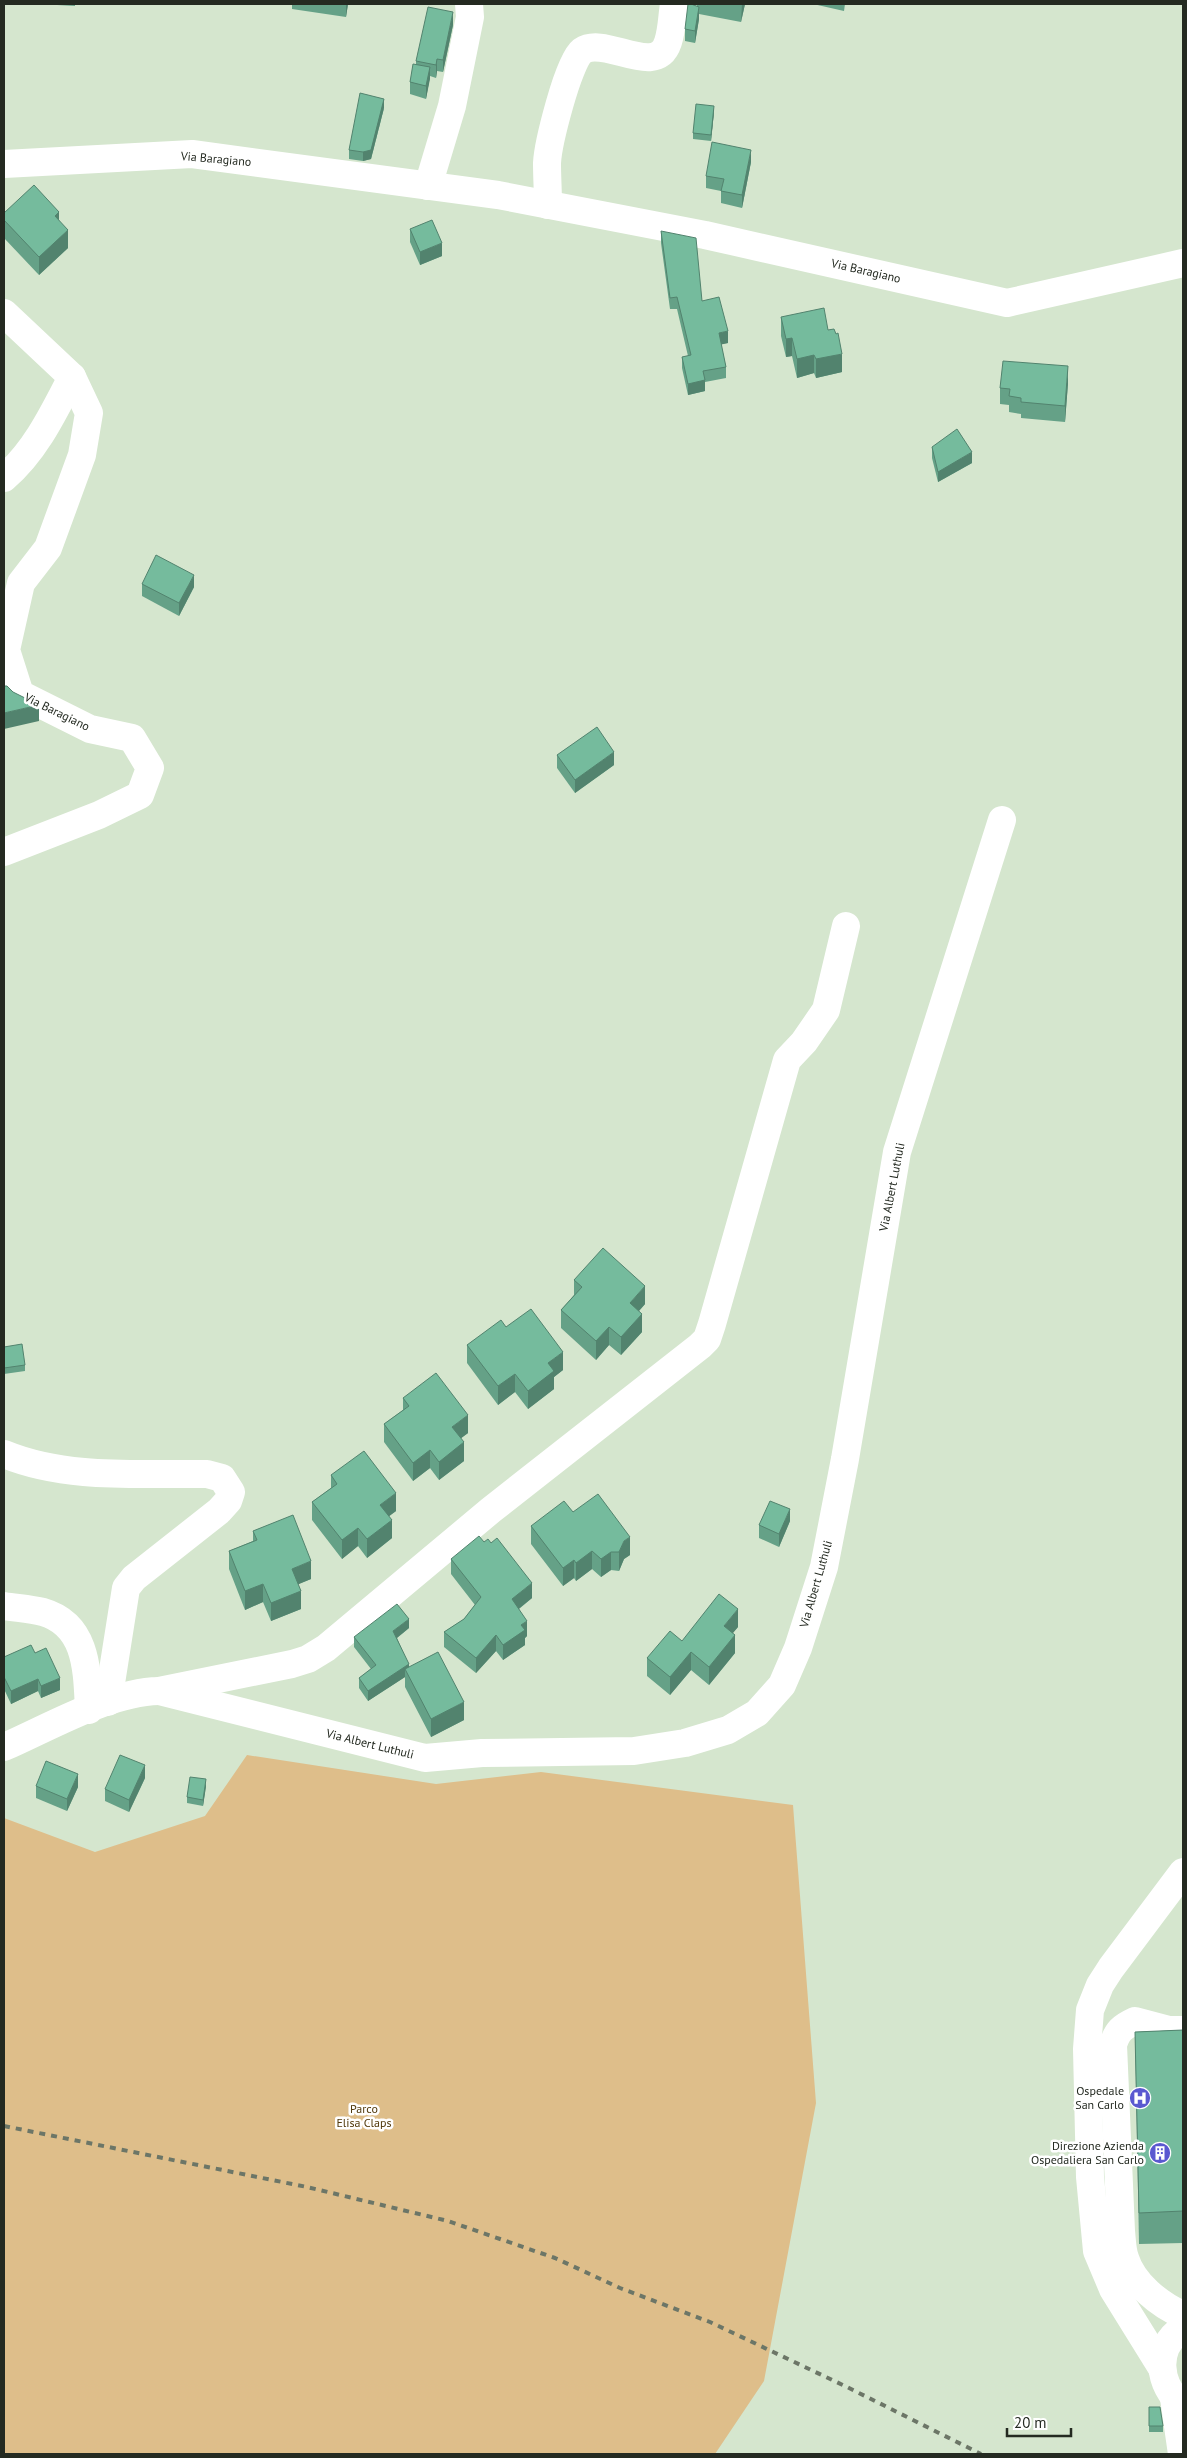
<svg xmlns="http://www.w3.org/2000/svg" width="1187" height="2458" font-family="'PT Sans',sans-serif">
<style>
.green{fill:#debe8a}
.lines{fill:none;stroke-linecap:round;stroke-linejoin:round}
.minor{stroke:#fff;stroke-width:28}
.rail{stroke:#6c7667;stroke-width:4;stroke-dasharray:6 6;stroke-linecap:butt}
.wall{fill:#65a187}
.shaded-wall{fill:#52836e}
.building{fill:#75bb9d;stroke:#52836e}
.labels{text-anchor:middle;stroke-width:5;stroke-linejoin:round;paint-order:stroke}
.street-label{font-size:12px;fill:#242a21;stroke:#fff}
.poi-label{font-size:12px;fill:#242a21;stroke:#fff;text-anchor:end}
.park-label{font-size:12px;fill:#51390b;stroke:#fff}
</style>
<rect width="100%" height="100%" fill="#d5e6ce"/>
<path class="green" d="M247,1755l189,29 105,-12 252,33 23,298 -52,278 -49,73h-711v-636l91,34 110,-36z"/>
<g class="lines">
<g class="minor">
<path d="M4,164l188,-10 306,41 207,40 302,68 176,-40"/>
<path d="M428,186l24,-80 18,-89 -1,-13"/>
<path d="M548,205c0,-14 -1,-28 -1,-42 1,-19 21,-101 35,-112 23,-16 74,28 86,-9 4,-12 4,-26 6,-38"/>
<path d="M4,313l68,64 17,36 -7,42 -34,93 -27,35 -15,67 14,44 70,35 42,9 18,30 -10,27 -41,20 -95,37"/>
<path d="M4,478c31,-26 50,-66 68,-101"/>
<path d="M4,1454c63,26 136,19 203,20l15,4 9,14 -3,9 -9,10 -85,67 -8,10 -18,114"/>
<path d="M4,1606c12,2 26,3 39,6 45,13 44,60 46,98"/>
<path d="M159,1691l266,67 57,-5 152,-2 51,-8 43,-13 29,-17 25,-28 16,-37 26,-81 21,-108 52,-307 105,-332"/>
<path d="M4,1747c46,-20 105,-55 155,-56l133,-27 16,-5 18,-11 165,-138 209,-164 7,-7 5,-15 75,-264 17,-18 22,-32 20,-84"/>
<path d="M1183,2030h-14l-34,-9c-13,6 -18,10 -22,24l8,186c1,9 1,19 4,27 8,26 35,47 58,57"/>
<path d="M1183,2328c-30,20 -25,57 0,78"/>
<path d="M1162,2368l-49,-79 -16,-38 -7,-74 -3,-128 3,-39 10,-25 11,-17 72,-96"/>
<path d="M1174,2398l8,56"/>
</g>
<path class="rail" d="M4,2126l303,61 141,34 107,37 65,30 90,34 137,65 134,67"/>
</g>
<g class="wall">
<path d="M57,4h18v2l-18,-1z"/>
<path d="M292,4h56l-2,13 -54,-8z"/>
<path d="M697,4h48l-4,18 -42,-8v5l-4,24 -10,-2v-12l12,-23z"/>
<path d="M813,4h32l-1,7z"/>
<path d="M453,25l-10,47 -6,-1 -1,7 -6,-2 -4,23 -16,-5v-12l6,-18v-3z"/>
<path d="M384,108l-13,51 -8,2 -14,-2v-9z"/>
<path d="M714,112l-3,29 -18,-2v-6z"/>
<path d="M751,162l-9,46 -21,-5v-12l-15,-3v-12z"/>
<path d="M4,213l55,7 9,28 -29,27 -35,-37z"/>
<path d="M410,229l32,27 -22,9 -10,-23z"/>
<path d="M661,231l41,70 26,42 -7,1 5,23v11l-21,4v9l-17,4 -6,-27v-11l6,-1 -11,-47h-7l-9,-66z"/>
<path d="M781,317l47,13 14,42 -26,6 -2,-5 -17,5 -5,-22 -6,1 -5,-21z"/>
<path d="M1068,383l-3,39 -44,-4v-4l-12,-2v-7l-9,-1v-16z"/>
<path d="M932,447l40,16 -34,19 -6,-24z"/>
<path d="M142,584l52,3 -15,29 -37,-20z"/>
<path d="M557,755l57,10 -39,28 -18,-25z"/>
<path d="M574,1280l71,24 -6,7 3,21 -21,23 -12,-10 -13,15 -35,-32v-18l13,-15z"/>
<path d="M506,1327l57,43 -9,7v12l-26,20 -13,-17 -17,13 -31,-42v-18z"/>
<path d="M4,1347l21,18v6l-21,3z"/>
<path d="M403,1398l65,35 -7,5 3,23 -25,19 -9,-12 -17,13 -29,-39v-18l19,-14z"/>
<path d="M331,1475l65,36 -7,5 3,22 -25,20 -9,-12 -16,13 -30,-39v-18l19,-14z"/>
<path d="M573,1512l57,43 -6,4 -5,12 -8,-1 -10,7 -9,-8 -16,12 -2,-3 -11,8 -32,-42v-18z"/>
<path d="M790,1521l-11,26 -20,-9v-13z"/>
<path d="M253,1531l58,48 -13,5 3,25 -30,12 -8,-19 -18,8 -16,-41v-18l24,-10z"/>
<path d="M451,1559l81,39 -13,11 8,27 -2,2v7l-22,15 -7,-9 -20,22 -32,-26v-15l20,-13 11,-14 -24,-31z"/>
<path d="M738,1627l-6,6 3,20 -26,32 -18,-15 -21,25 -23,-19v-18l35,-17z"/>
<path d="M409,1628l-12,10 12,29 55,53 -33,17 -26,-50v-10l-37,24 -9,-13v-10l12,-9 -17,-22v-10z"/>
<path d="M35,1653l25,37 -19,8 -3,-7 -27,13 -7,-15v-32z"/>
<path d="M145,1778l-16,34 -24,-11v-12z"/>
<path d="M36,1786l42,1 -11,24 -31,-13z"/>
<path d="M206,1786l-3,20 -16,-3v-6z"/>
<path d="M1183,2030v213l-44,1 -4,-212z"/>
<path d="M1149,2407l14,19v6h-14z"/>
</g>
<g class="shaded-wall">
<path d="M346,4h2l-2,13z"/>
<path d="M742,4h3l-4,18z"/>
<path d="M699,7v12l-4,24v-12z"/>
<path d="M453,12v13l-10,47v-12z"/>
<path d="M437,59v12l-1,7v-13z"/>
<path d="M430,67v12l-4,20v-13z"/>
<path d="M384,99v9l-13,51 -8,2v-9z"/>
<path d="M714,106v6l-3,29v-6z"/>
<path d="M751,150v12l-9,46v-13z"/>
<path d="M59,212v19l-4,-15z"/>
<path d="M68,230v18l-29,27v-18z"/>
<path d="M442,243v13l-22,9v-13z"/>
<path d="M728,331v12l-9,2v-12z"/>
<path d="M792,338v18l-6,1v-18z"/>
<path d="M842,354v18l-26,6v-19z"/>
<path d="M814,355v18l-17,5v-19z"/>
<path d="M1068,366v17l-3,39v-16z"/>
<path d="M705,380v11l-17,4v-11z"/>
<path d="M972,452v11l-34,19v-10z"/>
<path d="M194,575v12l-15,29v-13z"/>
<path d="M39,705v16l-35,8v-16z"/>
<path d="M614,752v13l-39,28v-13z"/>
<path d="M645,1286v18l-15,17v-18z"/>
<path d="M642,1314v18l-21,23v-18z"/>
<path d="M609,1327v18l-13,15v-19z"/>
<path d="M563,1352v18l-9,7v12l-26,20v-18l20,-28z"/>
<path d="M515,1374v18l-17,13v-19z"/>
<path d="M468,1415v18l-16,12v-18z"/>
<path d="M464,1442v19l-25,19v-18z"/>
<path d="M430,1450v18l-17,13v-18z"/>
<path d="M396,1493v18l-16,12v-18z"/>
<path d="M790,1509v12l-11,26v-13z"/>
<path d="M392,1520v18l-25,20v-19z"/>
<path d="M358,1528v18l-16,13v-19z"/>
<path d="M630,1537v18l-6,4 -5,12v-19l5,-11z"/>
<path d="M592,1551v18l-16,12v-18z"/>
<path d="M611,1552v18l-10,7v-18z"/>
<path d="M574,1560v18l-11,8v-18z"/>
<path d="M311,1561v18l-19,8v-18z"/>
<path d="M532,1583v15l-20,16v-15z"/>
<path d="M263,1584v18l-18,8v-19z"/>
<path d="M301,1591v18l-30,12v-18z"/>
<path d="M738,1609v18l-14,17v-18z"/>
<path d="M409,1619v9l-16,13v-10z"/>
<path d="M527,1621v15l-2,2v7l-22,15v-15l18,-20z"/>
<path d="M496,1635v16l-20,22v-15z"/>
<path d="M735,1635v18l-26,32v-18z"/>
<path d="M691,1652v18l-21,25v-18z"/>
<path d="M409,1664v10l-4,-5v8l-37,24v-10z"/>
<path d="M60,1678v12l-19,8v-12z"/>
<path d="M38,1679v12l-27,13v-13z"/>
<path d="M464,1702v18l-33,17v-18z"/>
<path d="M145,1765v13l-16,34v-12z"/>
<path d="M78,1774v13l-11,24v-12z"/>
<path d="M206,1779v7l-3,20v-6z"/>
</g>
<g class="building">
<path d="M688,4h3l8,3 -4,24 -10,-2z"/>
<path d="M428,7l25,5 -10,48 -6,-1 -1,6 -20,-4z"/>
<path d="M413,64l17,3 -4,19 -16,-4z"/>
<path d="M360,93l24,6 -13,51 -8,2 -14,-2z"/>
<path d="M696,104l18,2 -3,29 -18,-2z"/>
<path d="M712,142l39,8 -9,45 -21,-4 3,-12 -18,-3z"/>
<path d="M34,185l25,27 -4,4 13,14 -29,27 -35,-37v-7z"/>
<path d="M432,220l10,23 -22,9 -10,-23z"/>
<path d="M661,231l35,7 6,63 17,-4 9,34 -9,2 7,34 -23,4 2,9 -17,4 -6,-27 9,-2 -14,-58 -7,1z"/>
<path d="M824,308l4,22 6,-1 2,5 2,-1 4,21 -26,5 -2,-4 -17,4 -5,-21 -6,1 -5,-22z"/>
<path d="M1003,361l65,5 -3,40 -44,-4v-4l-12,-2 1,-7 -10,-1z"/>
<path d="M957,429l15,23 -34,20 -6,-25z"/>
<path d="M156,555l38,20 -15,28 -37,-19z"/>
<path d="M4,686h3l6,6 26,13 -35,8z"/>
<path d="M597,727l17,25 -39,28 -18,-25z"/>
<path d="M603,1248l42,38 -15,17 12,11 -21,23 -12,-10 -13,14 -35,-31 21,-23 -8,-7z"/>
<path d="M531,1309l32,43 -15,11 6,8 -26,20 -13,-17 -17,12 -31,-41 34,-25 5,7z"/>
<path d="M22,1344l3,21 -21,3v-21z"/>
<path d="M436,1373l32,42 -16,12 12,15 -25,20 -9,-12 -17,13 -29,-39 25,-18 -6,-8z"/>
<path d="M364,1451l32,42 -16,12 12,15 -25,19 -9,-11 -16,12 -30,-38 25,-18 -6,-9z"/>
<path d="M598,1494l32,43 -6,4 -5,11h-8l-10,7 -9,-8 -16,12 -2,-3 -11,8 -32,-42 33,-25 9,11z"/>
<path d="M770,1501l20,8 -11,25 -20,-9z"/>
<path d="M293,1515l18,46 -19,8 9,22 -30,12 -8,-19 -18,7 -16,-40 28,-11 -4,-9z"/>
<path d="M479,1536l5,6 4,-3 3,4 6,-5 35,45 -20,16 15,22 -6,4 4,5 -22,15 -7,-10 -20,23 -32,-26 20,-13 17,-22 -30,-38z"/>
<path d="M719,1594l19,15 -14,17 11,9 -26,32 -18,-15 -21,25 -23,-19 23,-27 12,10z"/>
<path d="M397,1604l12,15 -16,12 16,33 -41,27 -9,-13 17,-13 -22,-28z"/>
<path d="M31,1645l4,8 11,-5 14,30 -19,8 -3,-7 -27,12 -7,-14v-20z"/>
<path d="M438,1652l26,50 -33,17 -26,-50z"/>
<path d="M120,1755l25,10 -16,35 -24,-11z"/>
<path d="M46,1761l32,13 -11,25 -31,-13z"/>
<path d="M190,1777l16,2 -3,21 -16,-3z"/>
<path d="M1183,2030v181l-44,2 -4,-181z"/>
<path d="M1149,2407h11l3,19h-14z"/>
</g>
<defs>
<g id="hospital-disc" transform="scale(1.125)"><circle r="9.5" fill="#5a58d0" stroke="#fff"/><path d="M-5-5h3v3.5h4V-5h3V5h-3V1.5h-4V5h-3Z" fill="#fff"/></g>
<g id="building-disc" transform="scale(1.125)"><circle r="9.5" fill="#5a58d0" stroke="#fff"/><path d="M-4-6H4V6H1V3H-1V6H-4ZM-2.5-4.3h1.7v1.8h-1.7ZM.8-4.3h1.7v1.8H.8ZM-2.5-1h1.7V.8h-1.7ZM.8-1h1.7V.8H.8Z" fill="#fff"/></g>
</defs>
<g fill-rule="evenodd">
<use href="#hospital-disc" x="1140" y="2098"/>
<use href="#building-disc" x="1160" y="2153"/>
</g>
<g class="labels">
<g class="street-label">
<text transform="translate(216 159) rotate(5)" y="4">Via Baragiano</text>
<text transform="translate(866 271) rotate(13)" y="4">Via Baragiano</text>
<text transform="translate(57 712) rotate(26)" y="4">Via Baragiano</text>
<text transform="translate(892 1187) rotate(-79)" y="4">Via Albert Luthuli</text>
<text transform="translate(816 1584) rotate(-74)" y="4">Via Albert Luthuli</text>
<text transform="translate(370 1744) rotate(14)" y="4">Via Albert Luthuli</text>
</g>
<g class="poi-label">
<text x="1124" y="2095">Ospedale<tspan x="1124" dy="14">San Carlo</tspan></text>
<text x="1144" y="2150">Direzione Azienda<tspan x="1144" dy="14">Ospedaliera San Carlo</tspan></text>
</g>
<g class="park-label">
<text x="364" y="2113">Parco<tspan x="364" dy="14">Elisa Claps</tspan></text>
</g>
</g>
<rect width="1187" height="2458" fill="none" stroke="#242a21" stroke-width="10"/>
<path d="M1007 2428v8h64v-8" fill="none" stroke="#242a21" stroke-width="2.5"/>
<text x="1014" y="2428" font-size="15" fill="#242a21" stroke="#ffffff" stroke-width="4" paint-order="stroke">20 m</text>
</svg>
